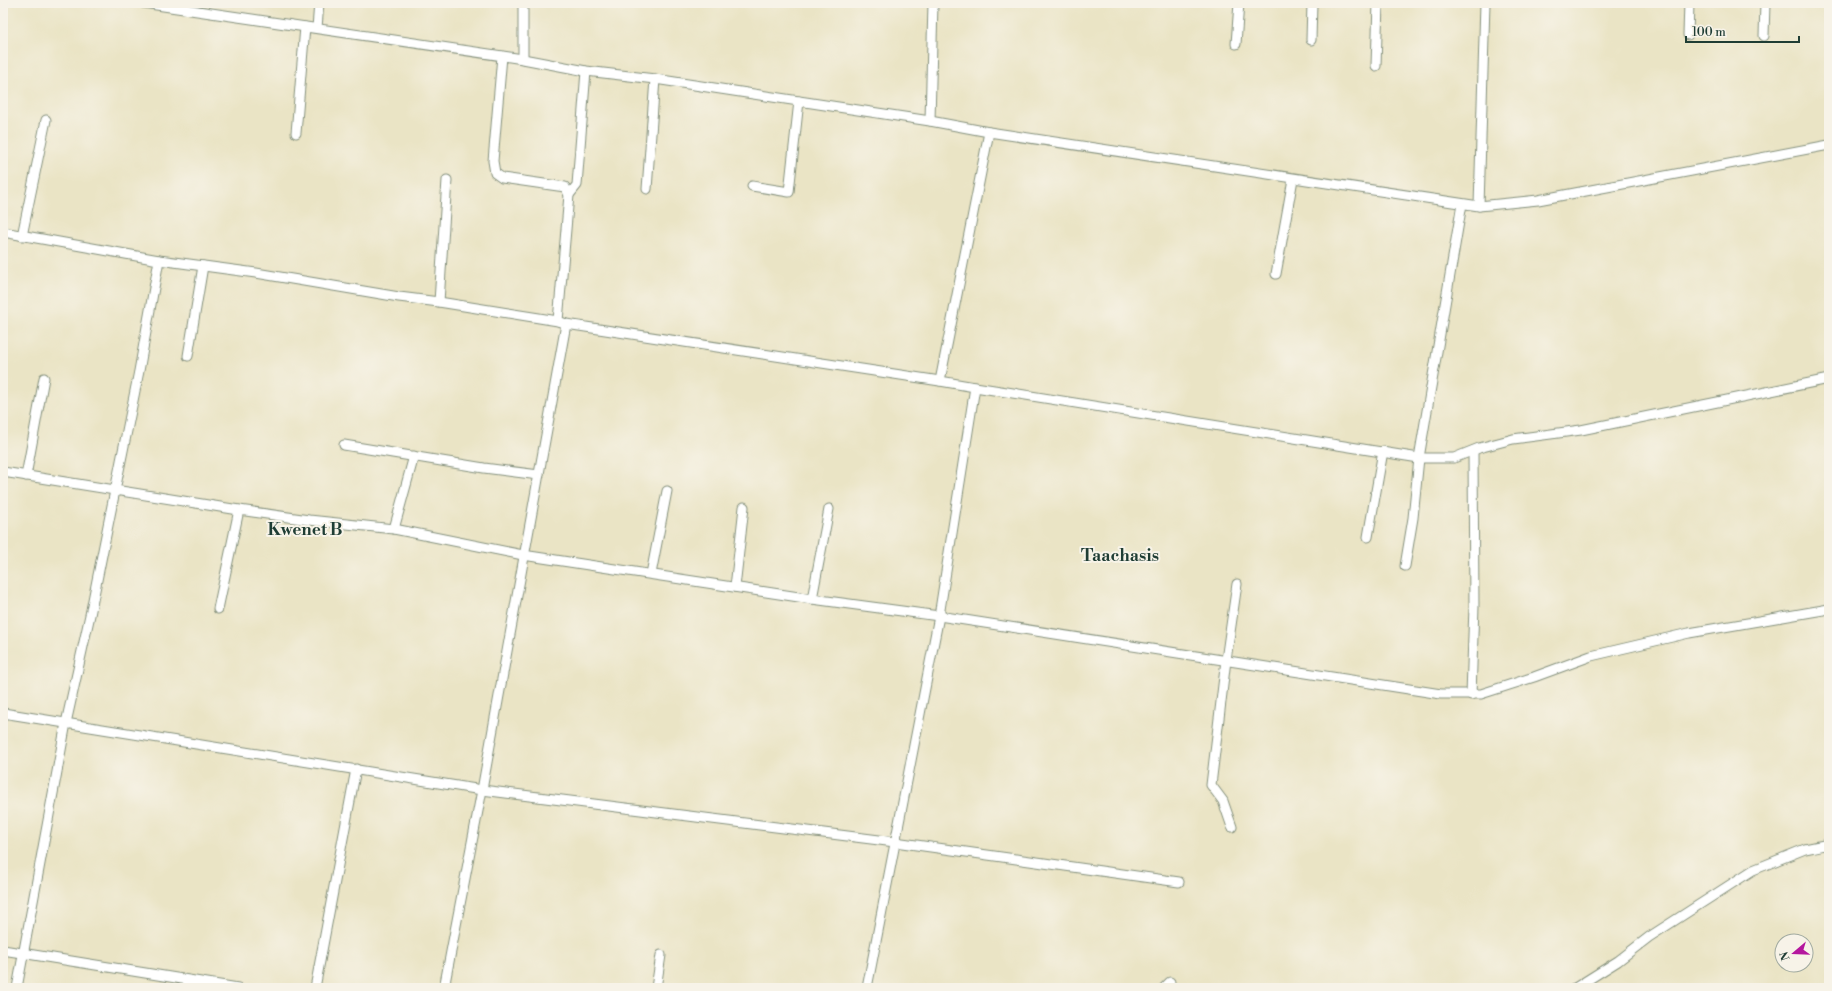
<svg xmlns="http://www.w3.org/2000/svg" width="1832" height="991" font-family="'Libre Bodoni',serif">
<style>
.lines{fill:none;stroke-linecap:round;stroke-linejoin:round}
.minor-casing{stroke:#84907c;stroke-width:11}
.minor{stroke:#fff;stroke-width:9}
.labels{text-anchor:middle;stroke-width:4;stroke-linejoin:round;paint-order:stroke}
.quarter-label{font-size:17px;font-weight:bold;fill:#1f3d34;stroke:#f7f3e8}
</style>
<rect width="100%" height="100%" fill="#f7f3e8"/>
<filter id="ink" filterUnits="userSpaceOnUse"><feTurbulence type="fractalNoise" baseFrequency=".025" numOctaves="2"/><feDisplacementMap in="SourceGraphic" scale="8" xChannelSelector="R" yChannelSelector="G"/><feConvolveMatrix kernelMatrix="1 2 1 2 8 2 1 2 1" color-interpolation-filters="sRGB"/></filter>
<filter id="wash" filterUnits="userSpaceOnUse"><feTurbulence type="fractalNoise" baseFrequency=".012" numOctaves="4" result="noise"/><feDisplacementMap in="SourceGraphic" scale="16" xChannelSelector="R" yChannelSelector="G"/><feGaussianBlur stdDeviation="0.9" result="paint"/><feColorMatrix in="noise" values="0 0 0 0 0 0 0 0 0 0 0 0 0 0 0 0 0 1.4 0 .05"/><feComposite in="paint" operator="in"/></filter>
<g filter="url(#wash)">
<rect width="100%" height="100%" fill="#eae4c5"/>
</g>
<g filter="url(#ink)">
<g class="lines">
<g class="minor-casing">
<g id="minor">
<path d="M143,3l380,56 63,12 69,8 275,42 59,11 490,74 59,-6 291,-55"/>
<path d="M523,3v56"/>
<path d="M317,28l2,-25"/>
<path d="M1688,35l1,-32"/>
<path d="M1764,36l1,-33"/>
<path d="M1311,40l1,-37"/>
<path d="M1236,44l3,-41"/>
<path d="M502,56l-9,105 2,12 7,5 63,9 4,8 -11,126"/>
<path d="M1376,66l2,-63"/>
<path d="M930,121l3,-118"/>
<path d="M296,133l9,-106"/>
<path d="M752,186l37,6 10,-91"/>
<path d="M647,189l8,-110"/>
<path d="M569,195l8,-10 9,-114"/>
<path d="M1479,206l6,-203"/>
<path d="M3,232l156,28 97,13 143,24 40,5 119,19 8,3 374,57 35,6 444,71h35l25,-10 34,-9 68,-9 248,-51"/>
<path d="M22,236l24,-116"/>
<path d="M1276,274l17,-95"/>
<path d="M439,302l8,-122"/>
<path d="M188,356l15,-90"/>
<path d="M940,381l49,-249"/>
<path d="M344,445l140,23 55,7"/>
<path d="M3,472l236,38 70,10 85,9 129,26 289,44 127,17 502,78h40l53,-17 57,-21 98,-23 140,-24"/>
<path d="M26,476l18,-98"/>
<path d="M394,529l20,-73"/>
<path d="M1368,537l15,-86"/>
<path d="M1405,566l8,-48 6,-60 43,-254"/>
<path d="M651,574l16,-83"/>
<path d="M735,587l9,-80"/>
<path d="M812,599l17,-90"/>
<path d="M218,609l21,-99"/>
<path d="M1471,695l3,-89 -1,-155"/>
<path d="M3,713l479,77 413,52 284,40"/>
<path d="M1232,827l-9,-26 -12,-16 15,-125 11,-76"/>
<path d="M3,950l235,38"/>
<path d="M17,988l49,-265 24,-108 49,-244 20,-111"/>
<path d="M315,988l41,-219"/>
<path d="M444,988l38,-198 84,-466"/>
<path d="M656,988l5,-33"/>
<path d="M867,988l72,-372 36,-229"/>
<path d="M1164,988l6,-6"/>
<path d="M1575,988l43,-27 31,-24 104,-67 52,-21 24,-5"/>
</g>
</g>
<use href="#minor" class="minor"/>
</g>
</g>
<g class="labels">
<g class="quarter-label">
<text x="305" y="535">Kwenet B</text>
<text x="1120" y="561">Taachasis</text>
</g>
</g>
<rect width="1832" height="991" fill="none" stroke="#f7f3e8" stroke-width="16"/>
<g transform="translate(1794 953) rotate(251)"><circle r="19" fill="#f7f3e8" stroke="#a1aaa0"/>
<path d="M0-3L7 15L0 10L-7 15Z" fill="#b5179e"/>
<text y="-6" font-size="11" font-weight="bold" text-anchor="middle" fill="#1f3d34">N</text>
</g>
<path d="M1686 36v6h113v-6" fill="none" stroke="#1f3d34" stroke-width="2"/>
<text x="1692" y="36" font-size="12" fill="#1f3d34" stroke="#f7f3e8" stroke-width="3" paint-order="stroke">100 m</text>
</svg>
